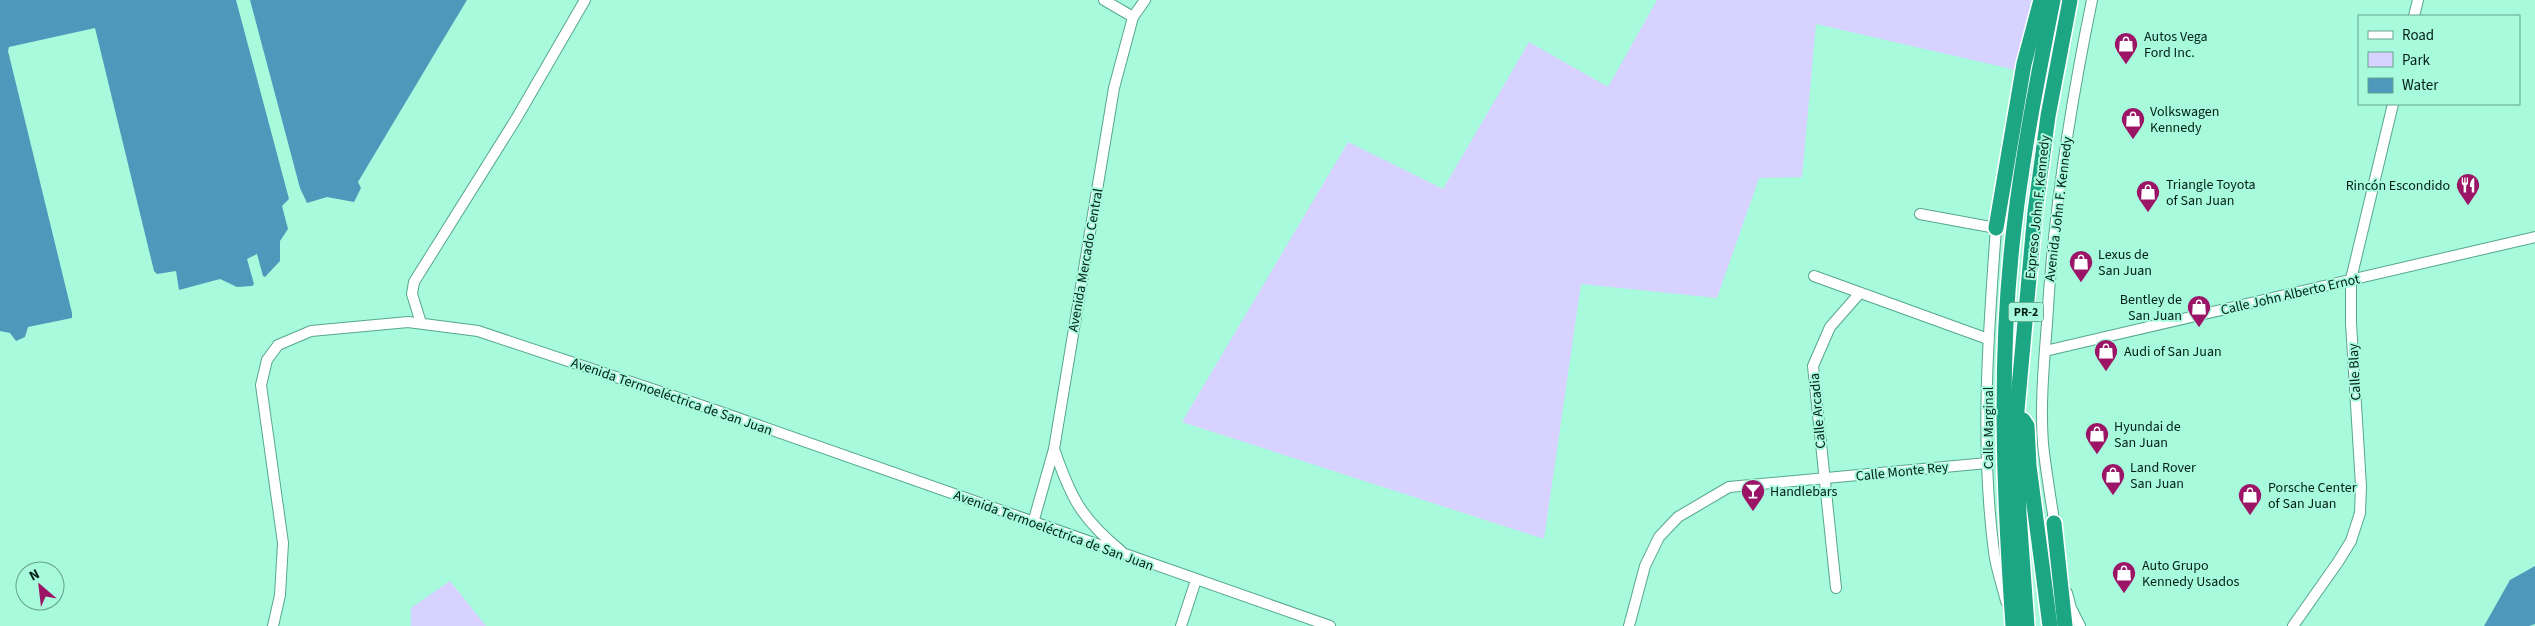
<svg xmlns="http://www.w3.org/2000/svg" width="2535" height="626" font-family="'Source Sans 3',sans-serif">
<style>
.green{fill:#d7d2ff}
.water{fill:#4e99bb}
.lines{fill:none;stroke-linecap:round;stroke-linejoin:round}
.minor-casing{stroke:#56a78d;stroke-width:12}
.highway-casing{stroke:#fff;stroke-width:18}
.minor{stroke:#fff;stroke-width:10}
.highway{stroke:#1da683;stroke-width:15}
.labels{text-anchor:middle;stroke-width:4;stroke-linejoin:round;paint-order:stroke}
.shield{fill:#a8fadc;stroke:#326151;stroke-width:1}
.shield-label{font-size:12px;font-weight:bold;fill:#001f16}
.poi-label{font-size:14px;fill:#001f16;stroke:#a8fadc;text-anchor:start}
.street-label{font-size:14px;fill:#001f16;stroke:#a8fadc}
</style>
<rect width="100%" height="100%" fill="#a8fadc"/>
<g class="green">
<path d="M1657,0h374l-15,70 -200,-46 -14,153 -43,1 -42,120 -136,-14 -37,255 -362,-117 166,-280 95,47 86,-147 79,45z"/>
<path d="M450,581l36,45h-75v-18z"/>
</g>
<g class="water">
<path d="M0,0h236l53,199 -7,7 6,23 -8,12v20l-15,16 -2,-1 -6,-22 -10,5 7,25 -2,2 -15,1 -17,-8 -41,11 -3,-19 -19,3 -3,-3 -59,-243 -86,19 -1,4 64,262v5l-44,9 -3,10 -9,4 -6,-8 -10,-2z"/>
<path d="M250,0h217c-37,61 -73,122 -109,182l3,6 -7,14 -27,-5 -20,6 -7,-15z"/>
<path d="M2535,566v58l-6,2h-45l26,-46z"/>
</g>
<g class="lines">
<g class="minor-casing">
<g id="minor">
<path d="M1104,0l29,17"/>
<path d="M2414,16l4,-16"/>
<path d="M1920,214l76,14c-8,108 -16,217 -2,324 2,16 8,33 12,49"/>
<path d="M1814,276l174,63"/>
<path d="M421,323l-9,-29 2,-12 102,-163 69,-119"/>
<path d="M2045,351l490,-114"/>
<path d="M1054,449c17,49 27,69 67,102"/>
<path d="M1033,523l21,-74 60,-361 19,-71 12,-17"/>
<path d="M2055,527c-4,-27 -9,-55 -12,-83 -3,-40 1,-81 4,-121 6,-109 23,-216 45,-323"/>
<path d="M1836,588l-23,-222 17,-39 29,-33"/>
<path d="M2067,593l4,15 9,18"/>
<path d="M273,626l7,-31 3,-52 -22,-158 6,-25 11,-15 33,-14 97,-9 70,9 237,79 615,216"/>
<path d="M1181,626l15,-46"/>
<path d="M1629,626l16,-60 14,-29 19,-20 51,-30 258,-24"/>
<path d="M2293,626l45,-64 13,-21 9,-28 1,-27 -10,-163v-44l42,-175"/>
</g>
</g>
<g class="highway-casing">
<g id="highway">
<path d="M1996,228l28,-164 17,-64"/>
<path d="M2023,420l4,6 2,40 21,160"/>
<path d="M2054,523l11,103"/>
<path d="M2013,626c-9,-132 -15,-266 1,-398 9,-77 24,-152 39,-228"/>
<path d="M2027,626l-8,-112 -2,-104 18,-198 13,-96 22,-116"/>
</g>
</g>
<use href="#minor" class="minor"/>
<use href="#highway" class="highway"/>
</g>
<defs>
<g id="shop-pin" transform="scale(1.25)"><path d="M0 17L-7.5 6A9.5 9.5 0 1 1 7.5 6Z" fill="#9b1466" stroke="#a8fadc"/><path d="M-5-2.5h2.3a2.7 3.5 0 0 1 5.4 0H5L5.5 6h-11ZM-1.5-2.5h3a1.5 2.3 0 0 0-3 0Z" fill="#fff"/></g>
<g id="restaurant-pin" transform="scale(1.25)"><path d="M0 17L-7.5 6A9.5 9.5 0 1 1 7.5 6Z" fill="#9b1466" stroke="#a8fadc"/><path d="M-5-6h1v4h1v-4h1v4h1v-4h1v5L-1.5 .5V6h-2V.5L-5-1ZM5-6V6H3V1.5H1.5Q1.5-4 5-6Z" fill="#fff"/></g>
<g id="bar-pin" transform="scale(1.25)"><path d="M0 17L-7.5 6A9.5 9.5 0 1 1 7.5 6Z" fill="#9b1466" stroke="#a8fadc"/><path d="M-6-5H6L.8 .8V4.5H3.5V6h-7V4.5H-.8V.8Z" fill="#fff"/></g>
</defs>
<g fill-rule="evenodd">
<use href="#shop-pin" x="2126" y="44"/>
<use href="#shop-pin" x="2133" y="119"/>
<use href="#restaurant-pin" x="2468" y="185"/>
<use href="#shop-pin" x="2148" y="192"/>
<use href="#shop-pin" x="2081" y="262"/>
<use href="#shop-pin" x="2199" y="307"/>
<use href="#shop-pin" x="2106" y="351"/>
<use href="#shop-pin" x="2097" y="434"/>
<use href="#shop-pin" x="2113" y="475"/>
<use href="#bar-pin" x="1753" y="491"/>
<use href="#shop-pin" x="2250" y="495"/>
<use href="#shop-pin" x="2124" y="573"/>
</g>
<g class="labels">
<rect class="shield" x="2008.5" y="302.5" width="35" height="19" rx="4"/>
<g class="shield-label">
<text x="2026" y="316">PR-2</text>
</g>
<g class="poi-label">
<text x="2144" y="41">Autos Vega<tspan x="2144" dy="16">Ford Inc.</tspan></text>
<text x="2150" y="116">Volkswagen<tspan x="2150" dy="16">Kennedy</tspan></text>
<text x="2166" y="189">Triangle Toyota<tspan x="2166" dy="16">of San Juan</tspan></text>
<text x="2450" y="190" text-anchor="end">Rincón Escondido</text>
<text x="2098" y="259">Lexus de<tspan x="2098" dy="16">San Juan</tspan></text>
<text x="2182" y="304" text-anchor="end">Bentley de<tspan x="2182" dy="16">San Juan</tspan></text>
<text x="2124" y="356">Audi of San Juan</text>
<text x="2114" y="431">Hyundai de<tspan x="2114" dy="16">San Juan</tspan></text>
<text x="2130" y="472">Land Rover<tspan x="2130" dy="16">San Juan</tspan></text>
<text x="2268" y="492">Porsche Center<tspan x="2268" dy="16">of San Juan</tspan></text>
<text x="1770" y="496">Handlebars</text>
<text x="2142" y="570">Auto Grupo<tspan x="2142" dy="16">Kennedy Usados</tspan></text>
</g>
<g class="street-label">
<text transform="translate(2037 207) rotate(-84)" y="5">Expreso John F. Kennedy</text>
<text transform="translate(2058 209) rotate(-83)" y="5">Avenida John F. Kennedy</text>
<text transform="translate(1085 260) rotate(-80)" y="5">Avenida Mercado Central</text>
<text transform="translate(2290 294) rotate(-13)" y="5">Calle John Alberto Ernot</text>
<text transform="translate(2354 372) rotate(-93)" y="5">Calle Blay</text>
<text transform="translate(672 396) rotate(19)" y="5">Avenida Termoeléctrica de San Juan</text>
<text transform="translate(1817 411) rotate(-95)" y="5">Calle Arcadia</text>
<text transform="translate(1988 428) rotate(-90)" y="5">Calle Marginal</text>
<text transform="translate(1902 471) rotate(-6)" y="5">Calle Monte Rey</text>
<text transform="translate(1054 530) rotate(20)" y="5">Avenida Termoeléctrica de San Juan</text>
</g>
</g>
<rect x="2358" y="15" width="162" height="90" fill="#a8fadc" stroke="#65a28d"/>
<rect x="2368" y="31" width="25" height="8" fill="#ffffff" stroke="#65a28d"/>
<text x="2402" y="40" font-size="15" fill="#001f16">Road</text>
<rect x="2368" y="52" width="25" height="15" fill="#d7d2ff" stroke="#65a28d"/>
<text x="2402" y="65" font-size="15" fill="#001f16">Park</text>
<rect x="2368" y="78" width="25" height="15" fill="#4e99bb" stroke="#65a28d"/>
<text x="2402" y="90" font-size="15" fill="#001f16">Water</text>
<g transform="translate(40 586) rotate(332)"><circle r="24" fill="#a8fadc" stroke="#65a28d"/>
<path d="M0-4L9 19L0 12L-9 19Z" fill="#9b1466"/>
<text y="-8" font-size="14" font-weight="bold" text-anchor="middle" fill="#001f16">N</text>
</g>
</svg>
